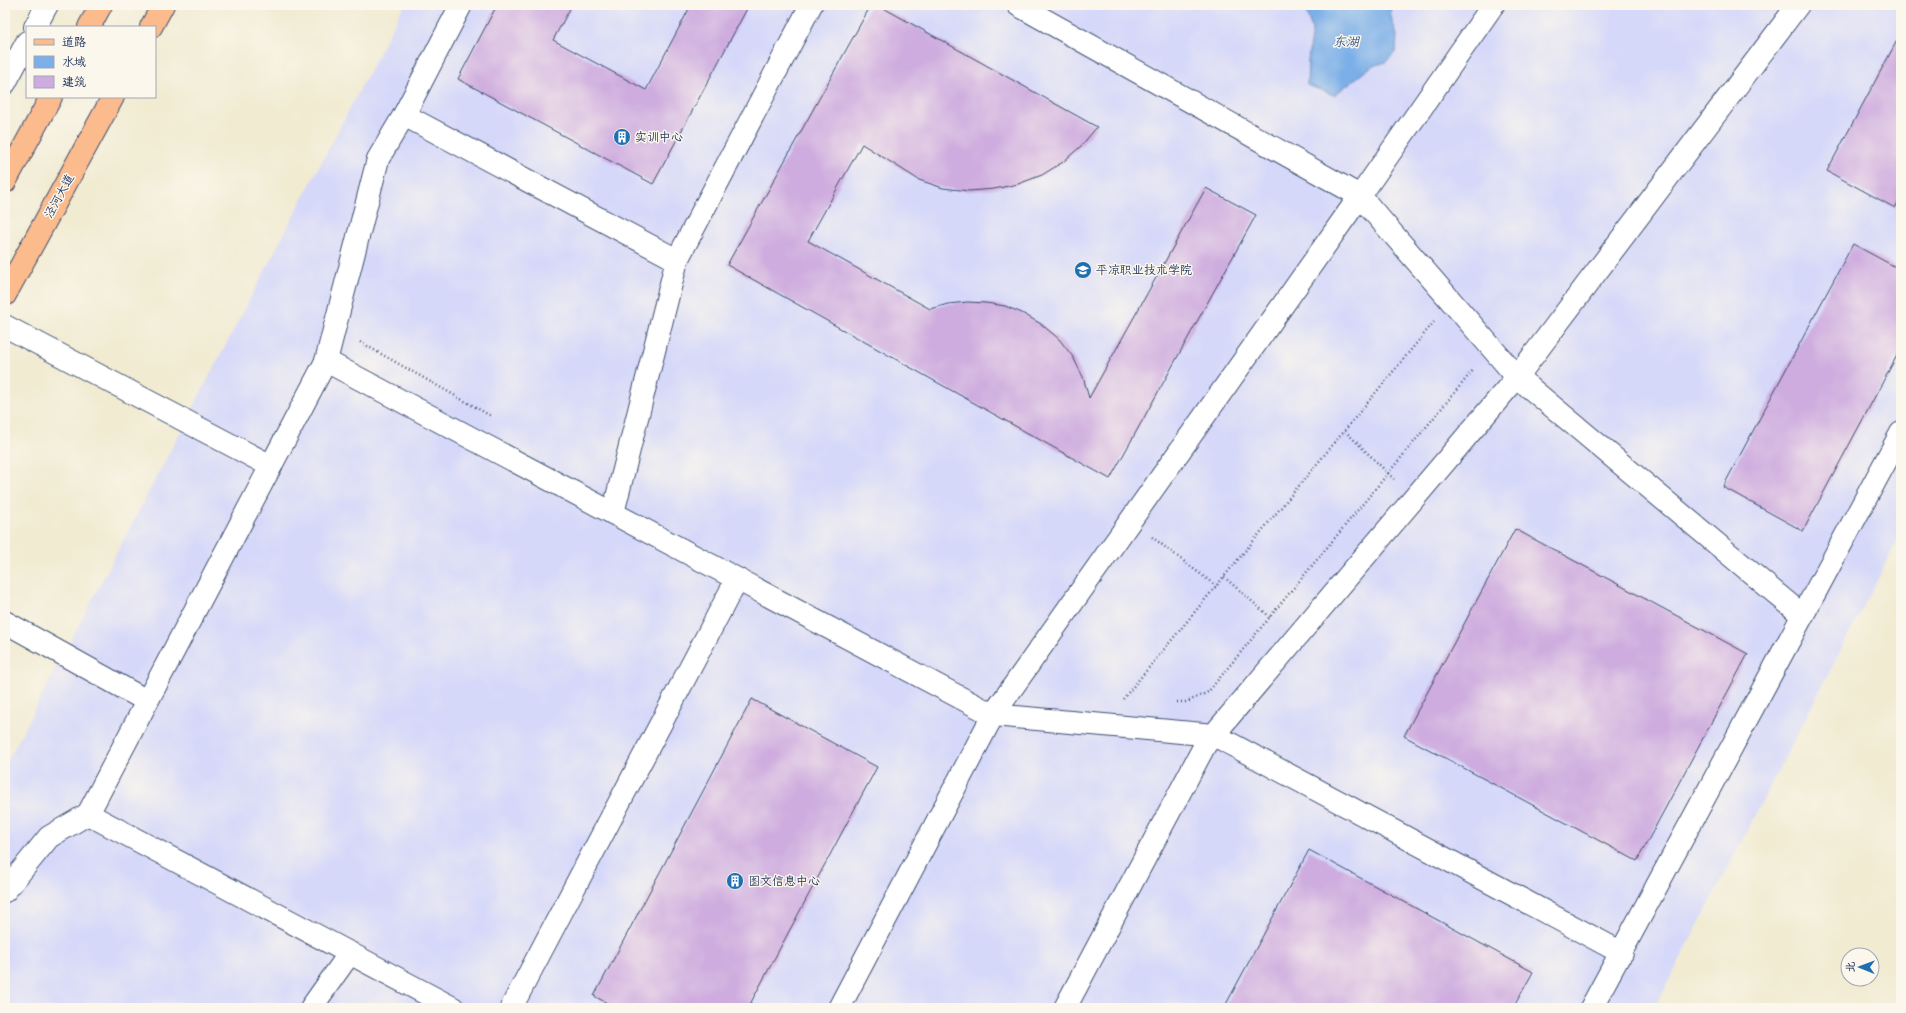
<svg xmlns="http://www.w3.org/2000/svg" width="1906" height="1013" font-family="Dekko,'LXGW WenKai TC',sans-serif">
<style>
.built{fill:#d5d8f9}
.water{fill:#7cafe8;stroke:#4c6fa3}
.building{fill:#ceacdf}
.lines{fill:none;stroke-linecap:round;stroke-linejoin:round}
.minor-casing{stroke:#3b4b6f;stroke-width:24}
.major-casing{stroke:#3b4b6f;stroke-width:24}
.path{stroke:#3b4b6f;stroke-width:2.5;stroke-dasharray:1 3;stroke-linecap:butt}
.minor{stroke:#fff;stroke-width:22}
.major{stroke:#fbbb8d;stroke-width:22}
.labels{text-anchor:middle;stroke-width:3;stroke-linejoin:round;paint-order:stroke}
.poi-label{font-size:12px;fill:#1b2f5e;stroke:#fbf7ec;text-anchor:start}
.street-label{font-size:12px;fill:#1b2f5e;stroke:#fbf7ec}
.water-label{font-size:13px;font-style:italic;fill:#385587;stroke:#fbf7ec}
</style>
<rect width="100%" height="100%" fill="#fbf7ec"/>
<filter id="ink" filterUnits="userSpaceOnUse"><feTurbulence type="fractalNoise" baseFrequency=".025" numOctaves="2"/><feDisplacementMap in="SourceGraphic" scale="8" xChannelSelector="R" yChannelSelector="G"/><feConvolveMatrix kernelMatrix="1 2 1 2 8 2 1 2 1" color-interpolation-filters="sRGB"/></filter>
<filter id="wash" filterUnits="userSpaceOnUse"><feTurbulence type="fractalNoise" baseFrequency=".012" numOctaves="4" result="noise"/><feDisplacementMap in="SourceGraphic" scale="16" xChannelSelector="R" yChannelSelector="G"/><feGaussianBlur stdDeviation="0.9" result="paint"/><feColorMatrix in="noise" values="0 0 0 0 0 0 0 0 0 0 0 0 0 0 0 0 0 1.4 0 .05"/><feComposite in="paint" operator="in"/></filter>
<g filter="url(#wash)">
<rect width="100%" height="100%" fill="#f1ebd2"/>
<path class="built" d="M404,5h1497v529l-246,474h-1650v-242z"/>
<path class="water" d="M1276,5h114l1,12 6,18 -1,16 -10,11 -14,4 -38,29 -27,-10 1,-25 4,-31 -8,-23 -25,3z"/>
<g id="blocks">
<g class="building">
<path d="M497,5h75l-19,35 93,50 45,-85h58l-96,179 -195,-105z"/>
<path d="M871,5h7l219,122 -16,19 -18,16 -21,13 -24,9 -24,5 -25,2 -26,-3 -24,-8 -57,-36 -54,97 122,68 18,-5 19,-2 19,1 19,3 17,7 19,11 18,15 14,18 10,20 6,21 117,-210 50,27 -146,264 -383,-214z"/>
<path d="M1901,33v164l-6,11 -68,-37z"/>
<path d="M1853,244l48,26v78l-98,183 -80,-44z"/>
<path d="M1515,529l233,125 -111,207 -233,-125z"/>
<path d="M752,699l125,68 -129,241h-132l-22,-12z"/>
<path d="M1309,850l224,122 -20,36h-289z"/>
</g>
</g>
</g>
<g filter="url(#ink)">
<use href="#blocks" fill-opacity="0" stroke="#3b4b6f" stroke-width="1"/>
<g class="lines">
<g class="minor-casing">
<g id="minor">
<path d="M461,5l-57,110 273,145"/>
<path d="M1018,5l342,191 133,-191"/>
<path d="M35,27l12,-22"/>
<path d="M5,83l22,-41"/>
<path d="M404,115l-26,44 -52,202 -238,453 365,194"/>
<path d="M5,326l266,140"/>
<path d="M326,361l411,218 -226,429"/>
<path d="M613,513l64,-253 134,-255"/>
<path d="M737,579l256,136 -154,293"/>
<path d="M5,622l142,79"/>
<path d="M993,715l367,-519 157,181 285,238"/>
<path d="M993,715l221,20 408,218"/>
<path d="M5,891l44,-54 39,-23"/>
<path d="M311,1008l39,-55"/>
<path d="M1065,1008l140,-263 312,-368 281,-372"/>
<path d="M1591,1008l310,-575"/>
</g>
</g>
<g class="major-casing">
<g id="major">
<path d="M89,27l12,-22"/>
<path d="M151,27l12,-22"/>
<path d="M5,182l46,-85"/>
<path d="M5,295l108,-198"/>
</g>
</g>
<g class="path">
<path d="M360,342l131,74"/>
<path d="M1345,431l49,48"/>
<path d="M1152,537l64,49"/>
<path d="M1224,577l46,40"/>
<path d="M1123,699l311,-377"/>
<path d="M1177,702h10l21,-10 266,-323"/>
</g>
<use href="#minor" class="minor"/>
<use href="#major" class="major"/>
</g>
</g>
<defs>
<g id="building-disc" transform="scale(0.9)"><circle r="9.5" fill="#1f6fb2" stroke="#fbf7ec"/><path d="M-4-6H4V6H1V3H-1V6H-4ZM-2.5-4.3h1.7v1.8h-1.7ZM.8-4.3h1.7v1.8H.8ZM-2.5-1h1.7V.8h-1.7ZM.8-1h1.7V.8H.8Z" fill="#fff"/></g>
<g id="school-disc" transform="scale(0.9)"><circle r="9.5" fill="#1f6fb2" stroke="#fbf7ec"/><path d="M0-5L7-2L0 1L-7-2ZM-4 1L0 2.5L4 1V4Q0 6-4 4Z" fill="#fff"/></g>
</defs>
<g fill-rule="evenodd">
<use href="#building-disc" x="622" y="137"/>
<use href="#school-disc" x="1083" y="270"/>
<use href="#building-disc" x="735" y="881"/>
</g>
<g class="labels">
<g class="poi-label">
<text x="635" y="141">实训中心</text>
<text x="1096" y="274">平凉职业技术学院</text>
<text x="748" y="885">图文信息中心</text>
</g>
<g class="street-label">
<text transform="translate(59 196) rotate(-61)" y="4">泾河大道</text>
</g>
<g class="water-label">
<text x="1346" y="46">东湖</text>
</g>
</g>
<rect width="1906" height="1013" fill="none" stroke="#fbf7ec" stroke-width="20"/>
<rect x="26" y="26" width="130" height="72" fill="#fbf7ec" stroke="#a1a7b3"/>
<rect x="34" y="39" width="20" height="6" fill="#fbbb8d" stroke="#a1a7b3"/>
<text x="62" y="46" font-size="12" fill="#1b2f5e">道路</text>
<rect x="34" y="56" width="20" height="12" fill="#7cafe8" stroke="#a1a7b3"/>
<text x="62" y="66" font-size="12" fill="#1b2f5e">水域</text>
<rect x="34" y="76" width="20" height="12" fill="#ceacdf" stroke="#a1a7b3"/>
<text x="62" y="86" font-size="12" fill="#1b2f5e">建筑</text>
<g transform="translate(1860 967) rotate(271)"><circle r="19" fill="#fbf7ec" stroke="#a1a7b3"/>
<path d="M0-3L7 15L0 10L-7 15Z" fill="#1f6fb2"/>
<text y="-6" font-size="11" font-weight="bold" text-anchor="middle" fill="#1b2f5e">北</text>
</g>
</svg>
